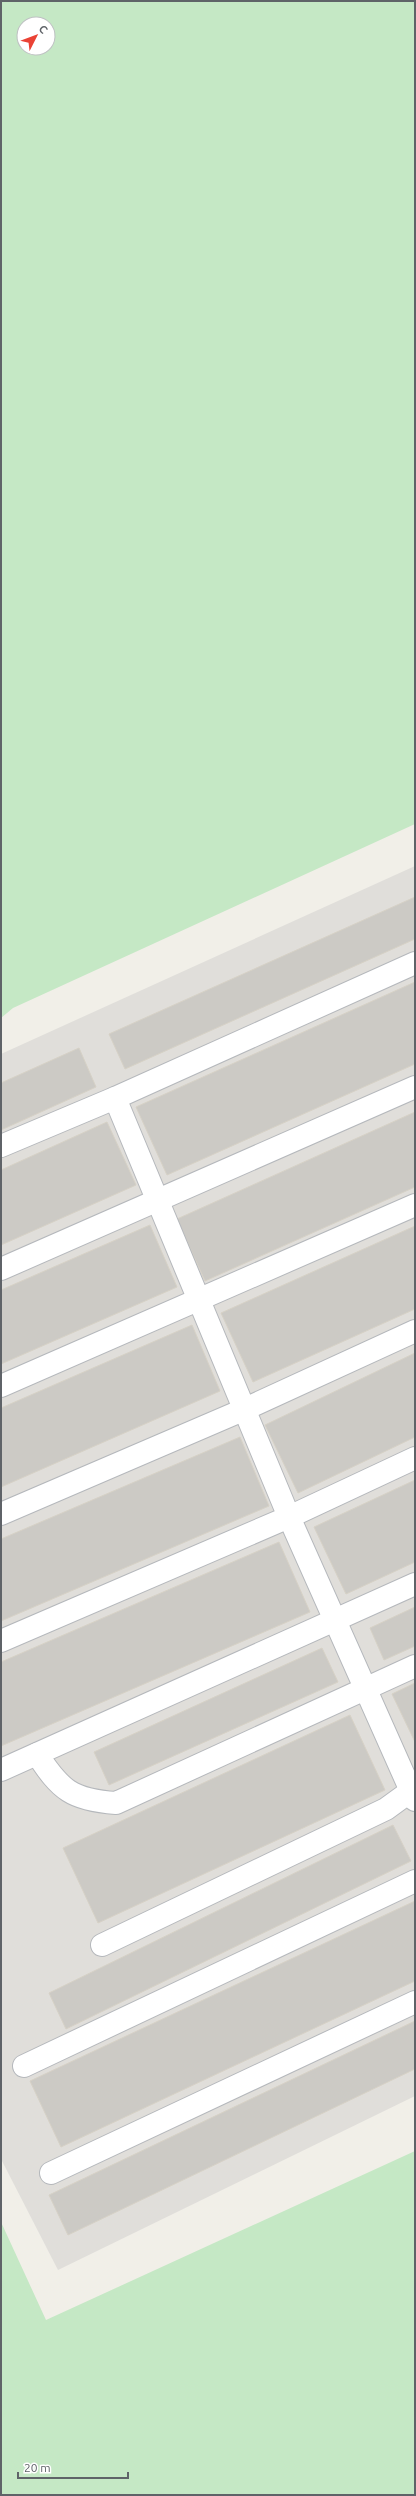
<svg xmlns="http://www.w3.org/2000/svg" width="416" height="2496" font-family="Ubuntu,sans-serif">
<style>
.industrial{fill:#e0deda}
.green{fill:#c5e8c5;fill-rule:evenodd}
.building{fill:#cccac5;stroke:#d6d1c6}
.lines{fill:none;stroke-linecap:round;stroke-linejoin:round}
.minor-casing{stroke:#b5b8bc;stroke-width:24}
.minor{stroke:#fff;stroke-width:22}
</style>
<rect width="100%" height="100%" fill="#f1efe8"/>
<path class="industrial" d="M415,866v1230l-357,174 -57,-111v-1105z"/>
<g class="green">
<path d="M1,1h414v823l-402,184 -12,10zM24,24h24v24h-24z"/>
<path d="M415,2151v344h-414v-273l45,98z"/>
</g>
<g class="building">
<path d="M415,897v42l-290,130 -16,-35z"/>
<path d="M415,982v82l-248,111 -31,-68z"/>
<path d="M79,1048l17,39 -95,43v-47z"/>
<path d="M415,1112v75l-210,94 -28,-62z"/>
<path d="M107,1122l29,63 -135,60v-75z"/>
<path d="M150,1225l27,62 -176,77v-74z"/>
<path d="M415,1226v83l-162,73 -32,-69z"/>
<path d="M192,1325l28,66 -219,96v-79z"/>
<path d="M415,1353v84l-117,56 -33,-68z"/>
<path d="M240,1437l29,69 -268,115v-82z"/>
<path d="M415,1480v82l-69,32 -32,-67z"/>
<path d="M279,1542l31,70 -309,134v-84z"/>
<path d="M415,1607v39l-31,14 -14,-32z"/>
<path d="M322,1648l16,34 -229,103 -15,-33z"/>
<path d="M415,1683v59l-23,-48z"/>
<path d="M350,1715l35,75 -287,133 -35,-75z"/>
<path d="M393,1825l18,36 -345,168 -17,-36z"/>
<path d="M415,1901v80l-354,166 -31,-66z"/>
<path d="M415,2021v48l-347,166 -19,-40z"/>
</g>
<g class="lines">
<g class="minor-casing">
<g id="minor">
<path d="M115,1098l174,419 126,283"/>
<path d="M1,1146l114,-48 300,-135"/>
<path d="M1,1269l414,-182"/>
<path d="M1,1386l414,-181"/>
<path d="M1,1514l242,-104 172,-79"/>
<path d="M1,1641l288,-124 126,-59"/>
<path d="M37,1754c23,36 35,46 79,49l299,-137"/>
<path d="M1,1770l414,-186"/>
<path d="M102,1945l284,-136 29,-21"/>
<path d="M24,2066l391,-185"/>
<path d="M51,2173l364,-171"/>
</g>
</g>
<use href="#minor" class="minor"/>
</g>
<rect width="416" height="2496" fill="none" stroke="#5f6368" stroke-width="4"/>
<g transform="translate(36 36) rotate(48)"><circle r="19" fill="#ffffff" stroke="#bfc1c3"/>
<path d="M0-3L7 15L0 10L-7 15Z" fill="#ea4335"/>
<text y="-6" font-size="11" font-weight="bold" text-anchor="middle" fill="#5f6368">С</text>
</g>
<path d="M18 2472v6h110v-6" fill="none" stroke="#5f6368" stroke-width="2"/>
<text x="24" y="2472" font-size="12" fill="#5f6368" stroke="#ffffff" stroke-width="3" paint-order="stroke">20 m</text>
</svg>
